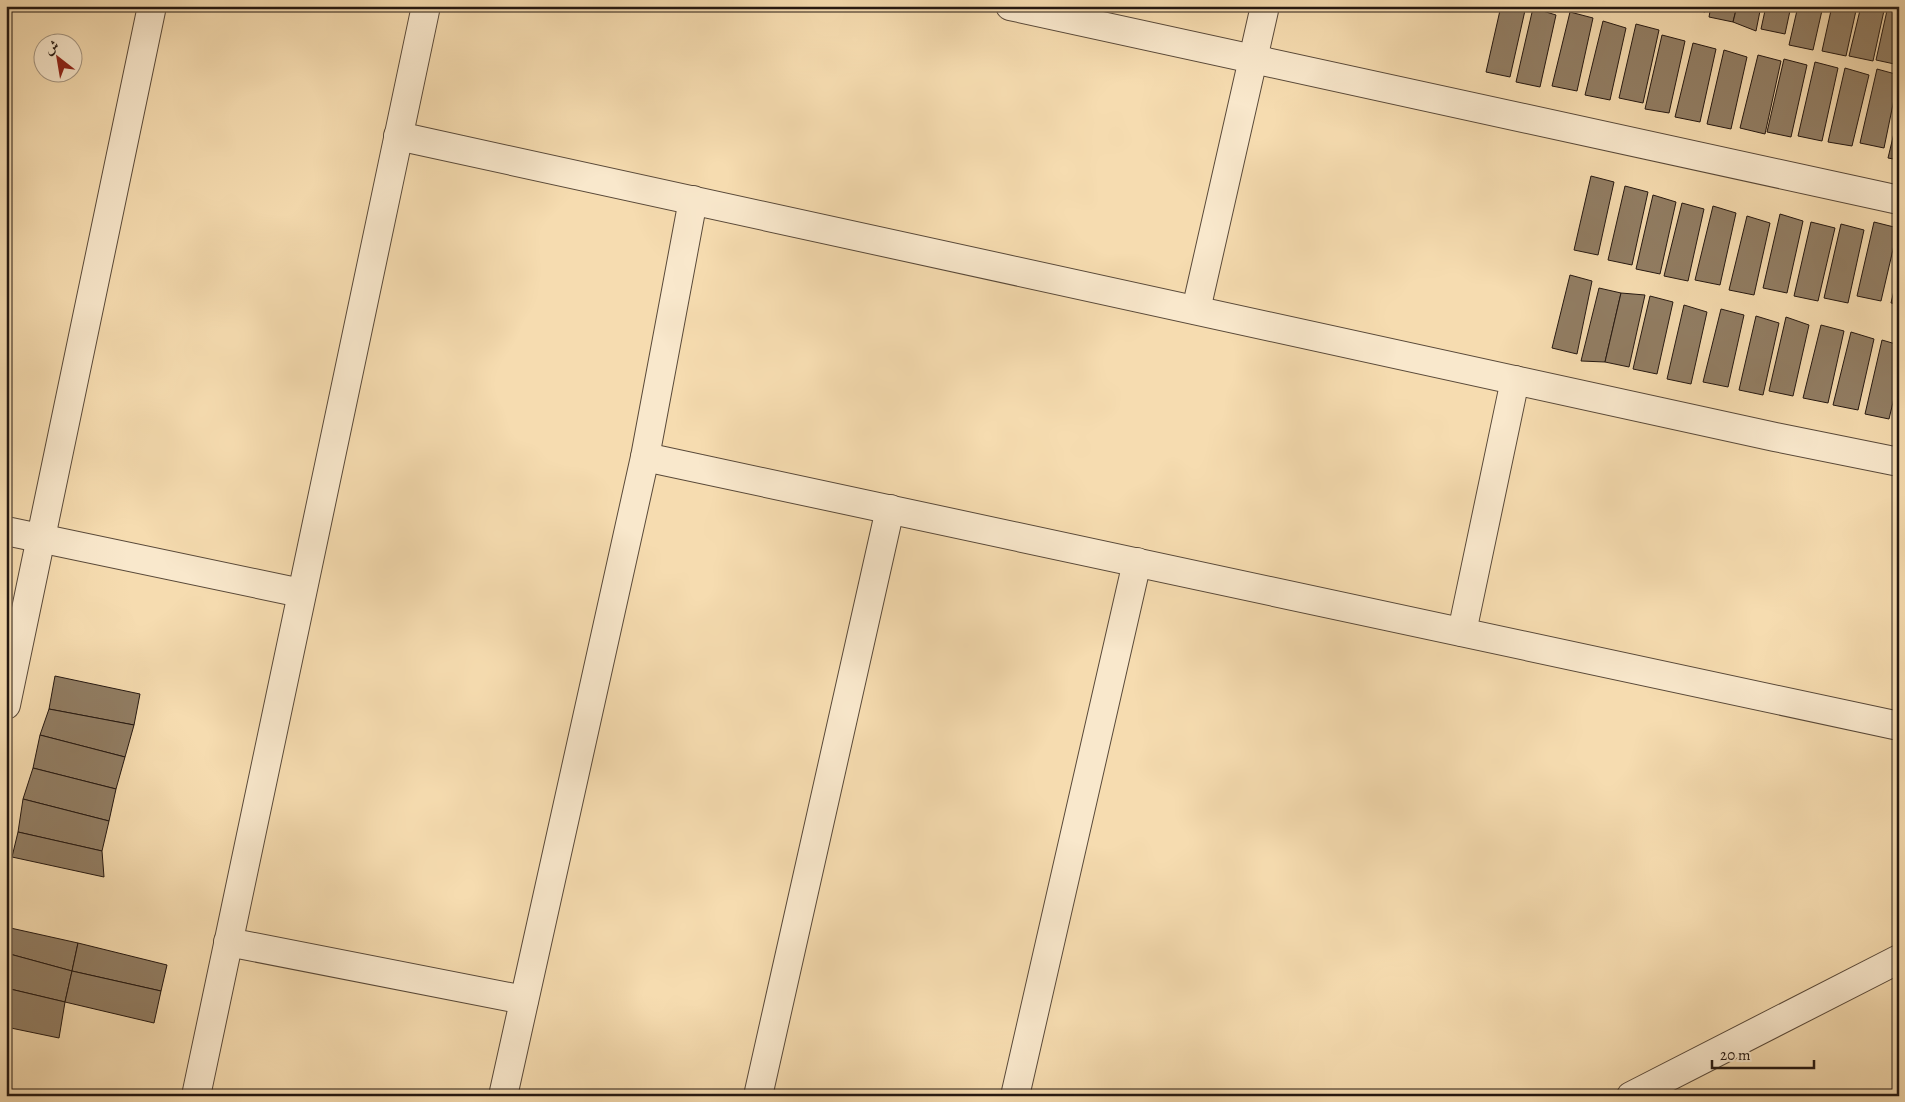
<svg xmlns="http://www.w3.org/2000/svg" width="1905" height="1102" font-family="Alegreya,Amiri,serif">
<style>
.building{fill:#927e64;stroke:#251811}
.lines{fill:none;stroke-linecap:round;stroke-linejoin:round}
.street-casing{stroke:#594939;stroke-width:30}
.street{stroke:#f9e8cc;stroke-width:28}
</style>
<rect width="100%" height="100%" fill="#f6dcb0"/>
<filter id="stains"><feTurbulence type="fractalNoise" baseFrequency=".004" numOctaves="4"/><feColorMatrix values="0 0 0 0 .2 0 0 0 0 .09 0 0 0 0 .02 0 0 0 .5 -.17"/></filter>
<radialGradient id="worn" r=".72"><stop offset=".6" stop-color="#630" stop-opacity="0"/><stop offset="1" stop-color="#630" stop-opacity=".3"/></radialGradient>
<g class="building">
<path d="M1501,6h25l-16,71 -24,-5z"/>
<path d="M1681,6h26l-2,6z"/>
<path d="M1711,6h26l-4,16 -24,-5z"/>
<path d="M1737,6h24l-5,25 -23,-9z"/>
<path d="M1766,6h25l-6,28 -24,-5z"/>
<path d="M1798,6h25l-10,44 -24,-5z"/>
<path d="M1832,6h25l-11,50 -24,-5z"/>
<path d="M1861,6h24l-12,55 -24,-5z"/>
<path d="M1888,6h11v59l-23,-5z"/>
<path d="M1533,8l23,7 -16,72 -24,-5z"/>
<path d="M1570,12l23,6 -16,73 -25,-5z"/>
<path d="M1603,21l23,7 -16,72 -25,-5z"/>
<path d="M1636,24l23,6 -16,73 -24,-5z"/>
<path d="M1662,35l23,6 -16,72 -24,-4z"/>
<path d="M1693,43l23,6 -16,73 -25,-5z"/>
<path d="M1724,50l23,7 -16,72 -24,-5z"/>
<path d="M1758,55l23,6 -16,73 -25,-6z"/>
<path d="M1784,59l23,6 -16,72 -24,-5z"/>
<path d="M1815,62l23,6 -16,73 -24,-5z"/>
<path d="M1845,68l24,7 -17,71 -24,-4z"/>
<path d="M1877,69l22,6 -15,73 -24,-5z"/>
<path d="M1899,112v48l-11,-2z"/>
<path d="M1591,176l23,6 -16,73 -24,-5z"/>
<path d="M1625,186l23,6 -16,73 -24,-5z"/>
<path d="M1653,195l23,7 -16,72 -24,-5z"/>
<path d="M1682,203l22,6 -16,72 -24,-5z"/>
<path d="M1713,206l23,7 -16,72 -25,-5z"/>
<path d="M1780,214l23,7 -16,72 -24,-5z"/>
<path d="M1747,216l23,7 -16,72 -25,-5z"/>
<path d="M1811,222l24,6 -17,73 -24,-5z"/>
<path d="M1874,222l24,6 -17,73 -24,-5z"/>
<path d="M1841,224l23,6 -16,73 -24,-5z"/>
<path d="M1899,270v34l-8,-1z"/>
<path d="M1570,275l22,6 -15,73 -25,-6z"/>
<path d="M1599,288l22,5 -16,69 -24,-1z"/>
<path d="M1621,293l24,2 -16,72 -24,-5z"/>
<path d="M1650,296l23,6 -16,72 -24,-5z"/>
<path d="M1684,305l23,7 -16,72 -24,-5z"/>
<path d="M1721,309l23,6 -16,72 -25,-5z"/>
<path d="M1756,316l23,7 -16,72 -24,-5z"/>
<path d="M1786,317l23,8 -16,71 -24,-5z"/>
<path d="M1821,325l23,6 -16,72 -25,-5z"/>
<path d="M1851,332l23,7 -16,71 -25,-5z"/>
<path d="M1882,340l17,5v32l-10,42 -24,-5z"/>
<path d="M55,676l85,18 -6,31 -85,-16z"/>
<path d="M49,709l85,16 -9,32 -85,-22z"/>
<path d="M40,735l85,22 -9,32 -83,-21z"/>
<path d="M33,768l83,21 -7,32 -86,-22z"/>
<path d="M23,799l86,22 -7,30 -84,-19z"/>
<path d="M18,832l84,19 2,26 -92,-20z"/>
<path d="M6,927l72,16 -6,28 -66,-18z"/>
<path d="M78,943l89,22 -6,26 -89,-20z"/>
<path d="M6,953l66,18 -7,31 -59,-14z"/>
<path d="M72,971l89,20 -7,32 -89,-21z"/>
<path d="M6,988l59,14 -6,36 -53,-11z"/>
</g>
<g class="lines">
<g class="street-casing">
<g id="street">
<path d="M1010,6l889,194"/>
<path d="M398,136l1377,301 124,25"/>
<path d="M1196,310l69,-304"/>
<path d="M645,457l1254,269"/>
<path d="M6,531l295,62"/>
<path d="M1462,632l53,-252"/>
<path d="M6,705l146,-699"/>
<path d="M228,942l296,58"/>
<path d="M196,1096l230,-1090"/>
<path d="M503,1096l142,-639 48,-257"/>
<path d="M758,1096l132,-587"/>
<path d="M1015,1096l122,-534"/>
<path d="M1631,1096l268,-137"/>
</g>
</g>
<use href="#street" class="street"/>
</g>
<rect width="1905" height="1102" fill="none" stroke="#f6dcb0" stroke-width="25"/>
<rect x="8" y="8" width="1890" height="1087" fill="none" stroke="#251811" stroke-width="2.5"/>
<rect x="12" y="12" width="1880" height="1077" fill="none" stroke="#251811"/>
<g transform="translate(58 58) rotate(329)"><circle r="24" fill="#f9e8cc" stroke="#a49581"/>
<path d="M0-4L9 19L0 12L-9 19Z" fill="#8f2418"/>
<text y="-8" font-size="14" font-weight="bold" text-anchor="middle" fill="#251811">ش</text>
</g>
<path d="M1712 1060v8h102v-8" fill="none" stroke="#251811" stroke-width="2.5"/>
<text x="1720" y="1060" font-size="15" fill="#251811" stroke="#f9e8cc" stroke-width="4" paint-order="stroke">20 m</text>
<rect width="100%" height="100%" filter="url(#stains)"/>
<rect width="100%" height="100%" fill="url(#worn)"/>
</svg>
